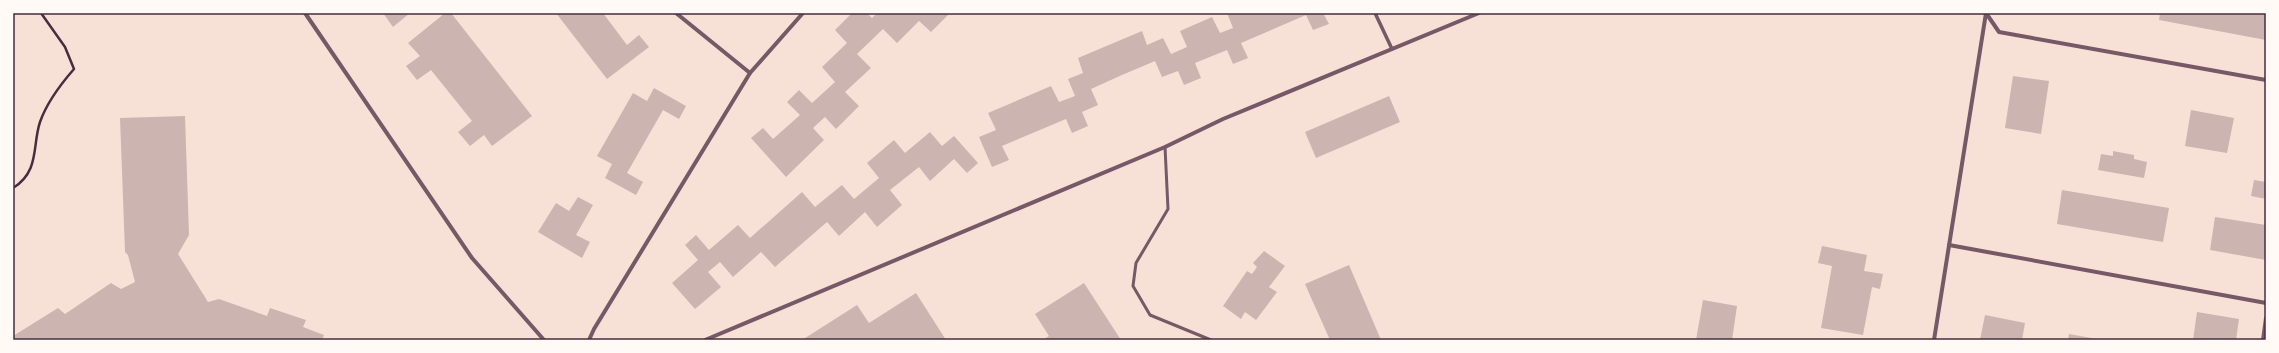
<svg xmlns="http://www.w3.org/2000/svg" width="2279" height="353" font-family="'Libre Baskerville',serif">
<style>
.building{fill:#ccb4b1}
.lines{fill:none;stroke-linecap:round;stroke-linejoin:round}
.path{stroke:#4a2c40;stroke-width:2.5}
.service{stroke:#755966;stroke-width:3}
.pedestrian{stroke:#755966;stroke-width:3.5}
.minor{stroke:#755966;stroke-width:4}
.neatline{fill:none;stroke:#4a2c40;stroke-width:1.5}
</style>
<rect width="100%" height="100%" fill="#f7e1d7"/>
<g class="building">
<path d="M383,13h27l-17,14z"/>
<path d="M445,13h6l81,103 -40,30 -8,-11 -14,11 -12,-14 14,-11 -41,-51 -14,10 -11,-14 14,-10 -12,-13z"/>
<path d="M556,13h47l24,32 12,-10 10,12 -42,32z"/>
<path d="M852,13h15l5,5 5,-5h73l-19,19 -12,-11 -22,22 -14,-14 -26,25 14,14 -26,24 14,14 -23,23 -11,-12 -12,11 11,12 -38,37 -35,-39 12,-10 10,11 27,-24 -13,-13 12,-12 13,13 23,-21 -13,-15 25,-24 -12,-13z"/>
<path d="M1227,13h96l6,11 -16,6 -7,-15 -65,28 7,15 -15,6 -6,-14 -32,13 6,15 -17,7 -6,-14 -16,6 -7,-16 -33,14 -31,14 7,16 -16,7 6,14 -16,7 -6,-14 -64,27 7,14 -17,7 -13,-30 17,-7 -8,-17 63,-27 8,16 16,-6 -7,-17 15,-6 -5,-15 64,-27 5,14 16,-7 8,16 16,-7 -7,-16 32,-14 8,16 13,-5z"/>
<path d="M2160,13h106v27l-107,-20z"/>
<path d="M2013,76l36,5 -8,53 -36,-6z"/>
<path d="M654,88l32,18 -7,13 -16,-9 -36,63 16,9 -7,13 -31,-17 7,-14 -15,-8 36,-63 14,8z"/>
<path d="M1389,96l11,26 -84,36 -11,-26z"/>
<path d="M2191,110l43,8 -7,35 -42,-7z"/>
<path d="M185,116l4,119 -11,19 30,48 11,-3 48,17 3,-8 36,12 -3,7 21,8 -2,5h-307l-2,-4 45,-28 7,6 46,-31 10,6 14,-7 -7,-27 -3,-3 -5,-134z"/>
<path d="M930,132l12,14 12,-10 24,27 -11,10 -13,-14 -24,22 -11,-14 -29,23 12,15 -25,22 -12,-15 -26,24 -12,-14 -52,45 -14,-15 -28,25 -13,-15 -12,10 13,15 -26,22 -23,-26 26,-23 -13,-15 11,-10 13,15 29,-25 12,13 52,-46 13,15 27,-22 12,14 25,-21 -12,-15 27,-23 11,13z"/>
<path d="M2113,151l21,4v4l13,3 -3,16 -46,-8 3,-16 12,2z"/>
<path d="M2254,180l12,2v17l-15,-3z"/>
<path d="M2062,190l107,18 -6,34 -106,-18z"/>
<path d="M578,197l15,8 -17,30 14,7 -8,16 -44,-26 18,-29 13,8z"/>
<path d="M2215,217l51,8v35l-56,-10z"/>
<path d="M1822,246l45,9 -3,16 19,3 -3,15 -8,-2 -9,48 -42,-7 11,-62 -14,-3z"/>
<path d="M1264,251l21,15 -16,21 8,5 -21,28 -11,-8 -4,7 -18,-13 24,-35 5,3 5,-7 -4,-4z"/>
<path d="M1349,265l32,75h-51l-25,-56z"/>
<path d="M1084,283l37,57h-78l6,-4 -14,-22z"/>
<path d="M916,293l30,47h-144l55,-35 12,18z"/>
<path d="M1703,300l34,6 -5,34h-36z"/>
<path d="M2197,312l42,7 -3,21h-43z"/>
<path d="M1985,315l40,8 -3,17h-42z"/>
<path d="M2069,334l28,5v1h-29z"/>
</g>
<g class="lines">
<path class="path" d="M13,188c27,-17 19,-42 27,-66 7,-20 20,-37 34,-53l-9,-22 -24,-34"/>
<path class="service" d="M1165,147l3,62 -32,54 -3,23 17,29 61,25"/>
<path class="pedestrian" d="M1375,13l17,36"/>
<g class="minor">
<path d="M305,13l167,245 72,82"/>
<path d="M676,13l74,60"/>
<path d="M1986,13l13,19 267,48"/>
<path d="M1949,245l317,58"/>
<path d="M589,340l5,-11 156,-256 53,-60"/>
<path d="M705,340l460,-193 58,-28 256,-106"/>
<path d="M1934,340l52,-327"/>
<path d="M2263,340l3,-22"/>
</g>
</g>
<rect width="2279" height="353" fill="none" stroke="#fffaf5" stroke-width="28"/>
<rect x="14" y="14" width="2251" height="325" class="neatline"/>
</svg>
